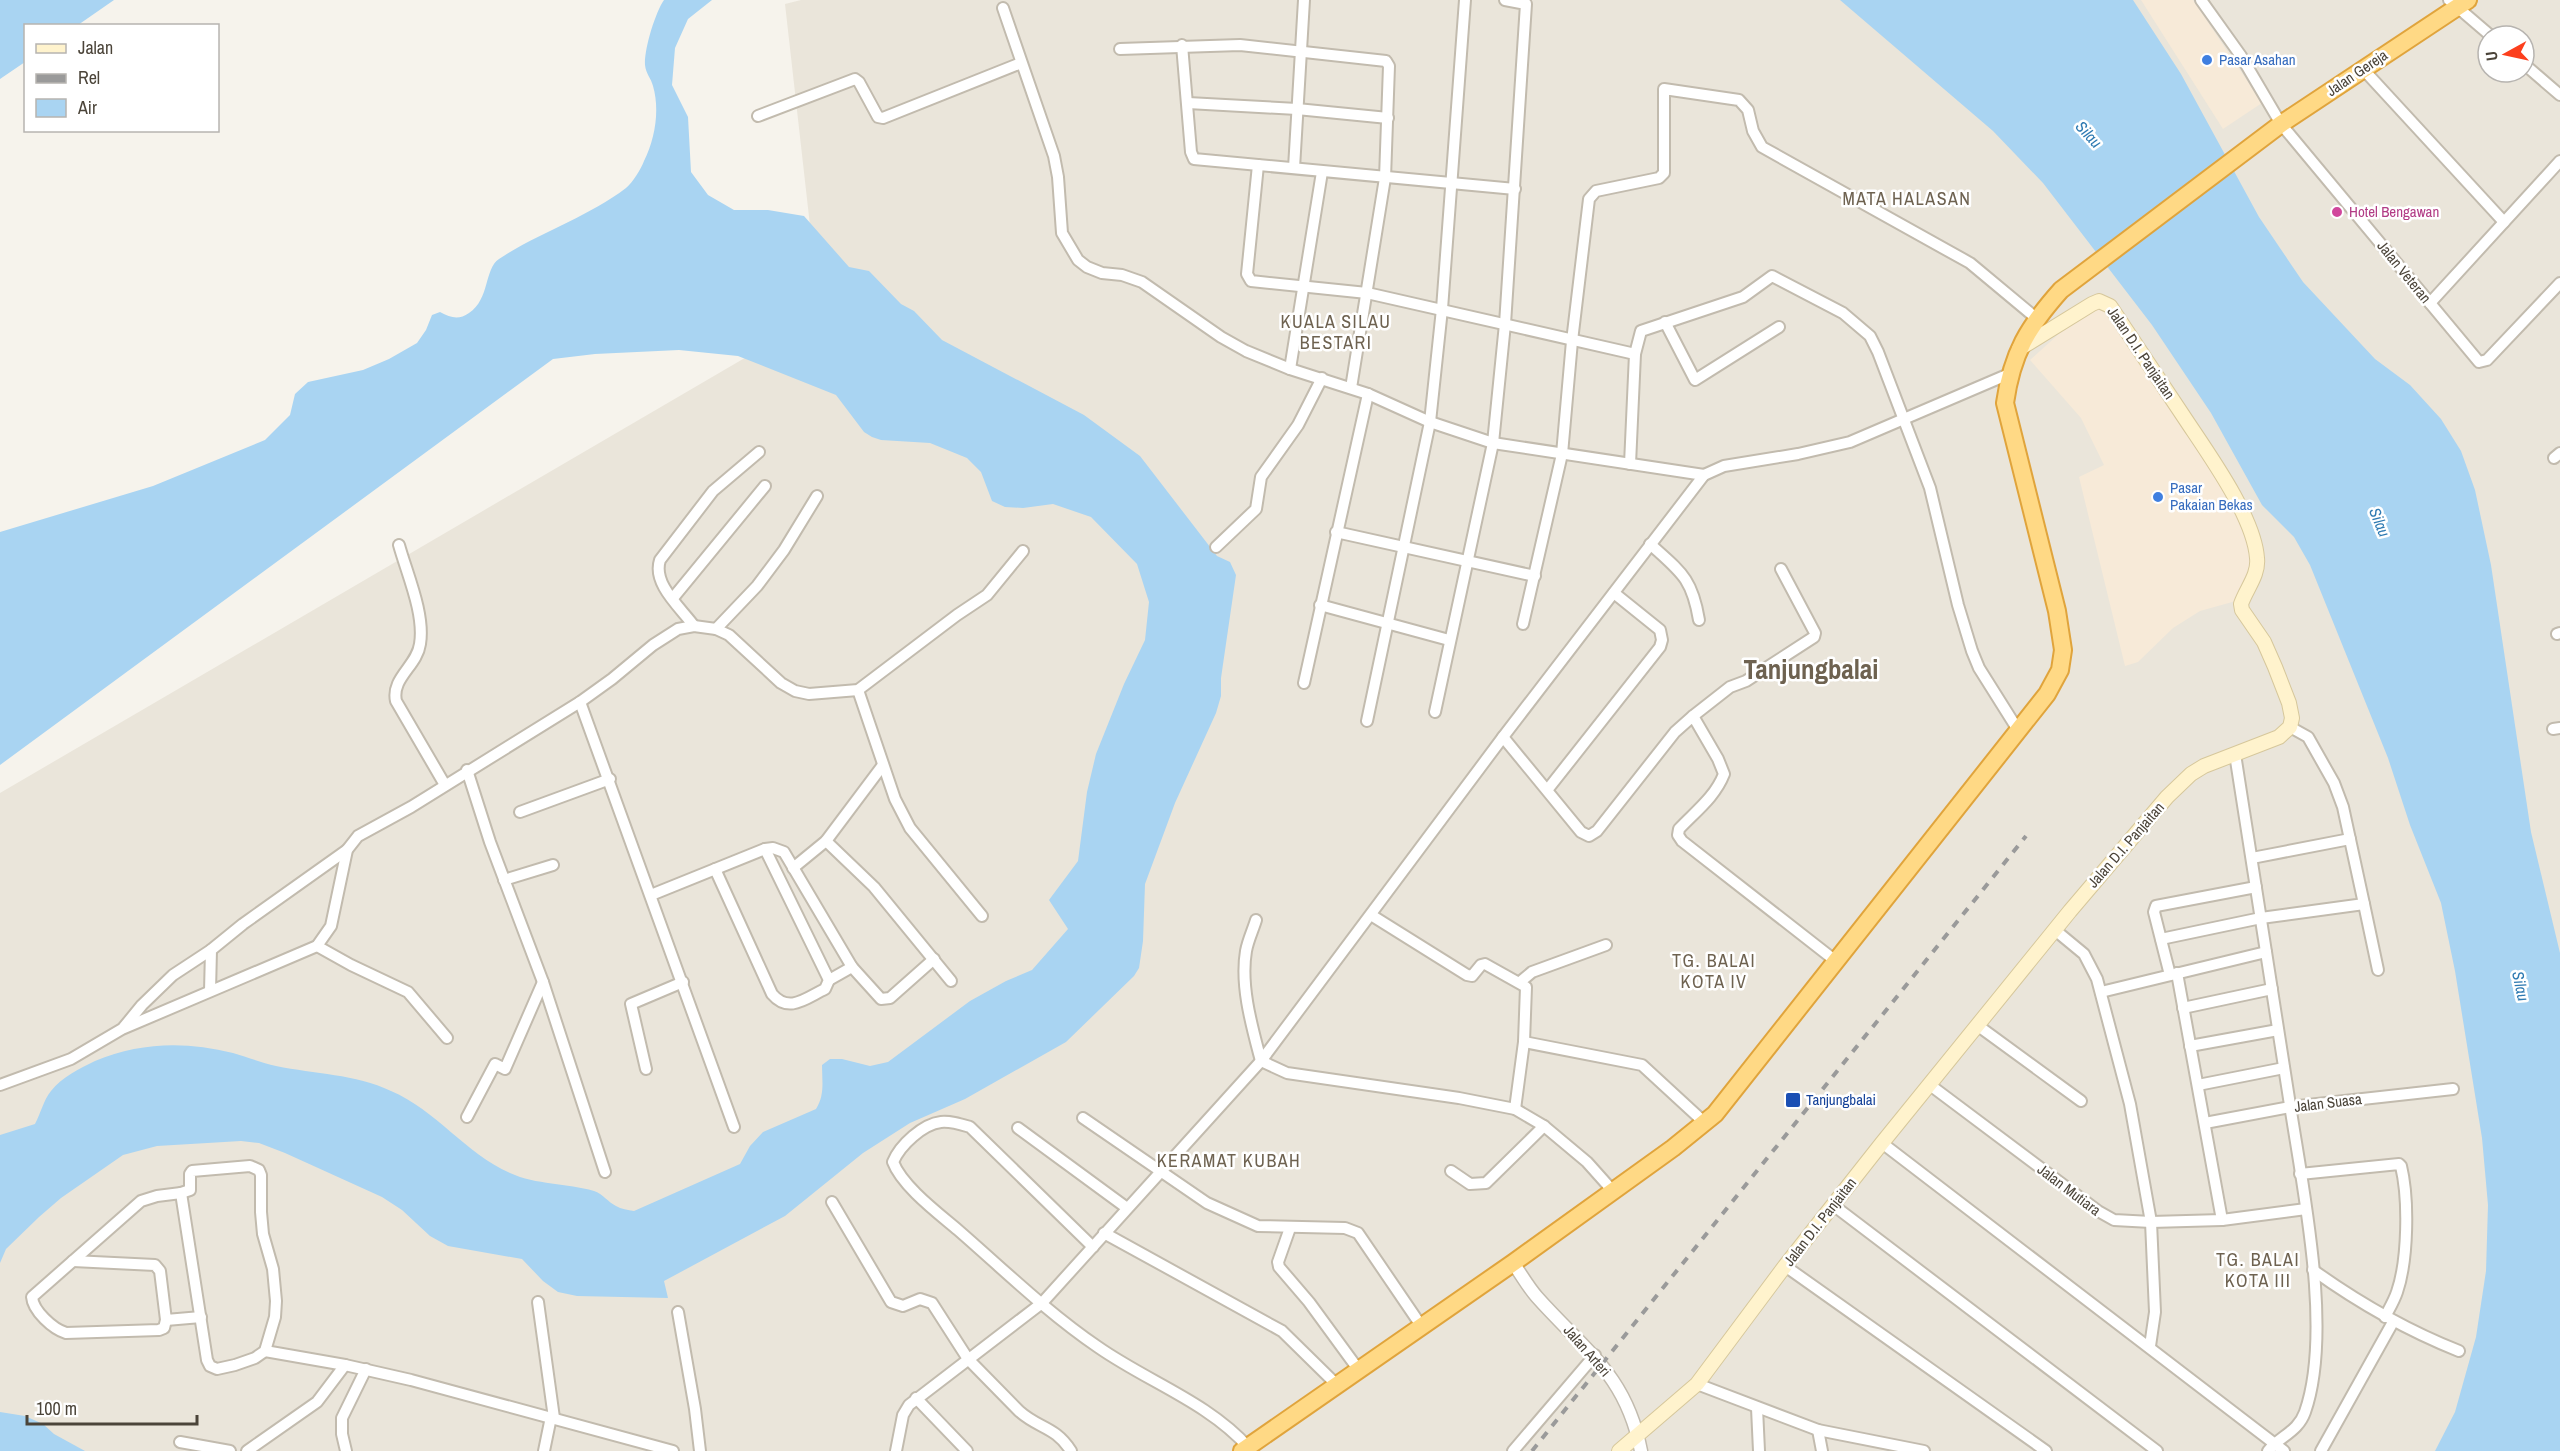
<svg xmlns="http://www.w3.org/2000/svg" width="2560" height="1451" font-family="'Archivo Narrow',sans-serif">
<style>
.residential{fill:#eae5da;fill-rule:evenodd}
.commercial{fill:#f7ead8}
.water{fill:#a9d4f2}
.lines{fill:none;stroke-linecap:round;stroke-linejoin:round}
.minor-casing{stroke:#c2bbae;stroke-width:14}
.tertiary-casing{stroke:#c2bbae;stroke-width:15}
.secondary-casing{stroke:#d6c79b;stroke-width:16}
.trunk-casing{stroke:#e0a43c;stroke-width:20}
.minor{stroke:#fff;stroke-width:10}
.tertiary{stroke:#fff;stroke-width:12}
.secondary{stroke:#fff3cd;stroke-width:14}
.trunk{stroke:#ffd985;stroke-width:16}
.rail{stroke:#9a9a9a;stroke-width:4;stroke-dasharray:8 8;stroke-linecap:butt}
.shop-dot{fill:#3f7fe0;stroke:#fff;stroke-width:2}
.hotel-dot{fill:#d1479c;stroke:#fff;stroke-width:2}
.transit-dot{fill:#1a4fb4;stroke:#fff;stroke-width:2}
.labels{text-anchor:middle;stroke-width:5;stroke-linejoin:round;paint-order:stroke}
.shop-label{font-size:15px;fill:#366cbe;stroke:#fff;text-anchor:start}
.street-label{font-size:15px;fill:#4b4439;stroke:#fff}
.hotel-label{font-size:15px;fill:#b23c85;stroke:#fff;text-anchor:start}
.transit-label{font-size:15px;fill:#164399;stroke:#fff;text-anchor:start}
.water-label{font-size:16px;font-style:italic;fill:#2e7ab2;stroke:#fff}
.quarter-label{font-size:18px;letter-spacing:1.5px;fill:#6e6250;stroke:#fff}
.town-label{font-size:27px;font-weight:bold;fill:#6e6250;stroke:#fff}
</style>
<rect width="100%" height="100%" fill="#f6f3ec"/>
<path class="residential" d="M801,0h1759v1451h-2560v-658l820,-479 -35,-310zM2488,36h36v36h-36z"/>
<g class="commercial">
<path d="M2141,0h52l69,103 -39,26z"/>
<path d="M2099,301l145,216 12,31 -13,51 -43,12 -27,17 -35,34 -13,4 -46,-189 25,-12 -23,-47 -51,-58 62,-56z"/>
</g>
<g class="water">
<path d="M0,0h114l-36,25 -52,1 -1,36 -25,17z"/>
<path d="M664,0h48l-24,19 -13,29 -3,37 16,32 3,55 17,23 26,15h34l36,6 45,51 20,4 32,33 13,7 28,29 142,75 56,41 77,100 13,6 6,13 -15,103v18l-5,17 -41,90 -30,81 -2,57 -4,27 -5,8 -68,66 -101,57 -55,24 -47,30 -78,63 -121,65 4,17 -91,-2 -19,-4 -15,-11 -21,-22 -74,-13 -18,-10 -28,-26 -20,-13 -97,-44 -26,-10 -18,-2 -84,5 -34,9 -62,43 -22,19 -33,32 -6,14v-128l35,-11c6,-11 8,-23 16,-33 11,-14 28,-22 44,-30 45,-19 91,-20 138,-8 14,4 29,10 43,13 39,8 79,8 115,25 45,19 74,62 119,82 26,12 57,10 84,18 9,3 14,11 22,15 5,3 12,4 18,5l106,-47 10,-18 13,-14 53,-23c9,-14 6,-28 6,-44l8,-6h12l28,7 18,-4 82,-61 36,-20 26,-11 36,-41 -19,-29 29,-39 9,-69 9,-38 28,-70 21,-44 4,-38 -12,-38 -46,-47 -38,-13 -30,4 -18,-1 -13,-6 -11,-29 -14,-14 -37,-15 -49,-3 -9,-3 -8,-5 -28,-37 -98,-39 -59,-6 -84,4 -42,5 -553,406v-233l153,-46 112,-46 25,-25 5,-21 13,-12 55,-12 26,-11 28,-16 9,-13 6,-15 8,-3c11,6 19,8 29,1 21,-14 15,-44 30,-54 41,-27 89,-42 127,-71 7,-6 15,-19 18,-27 11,-22 16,-51 9,-75 -2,-8 -7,-12 -8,-21 -1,-15 10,-52 19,-65z"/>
<path d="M1840,0h293l48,74 78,143 44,65 72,77 35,26 31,34 20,32 14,39 16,75 40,267 29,121v498h-125l20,-39 21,-75 10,-66 2,-66 -6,-67 -27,-167 -14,-68 -31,-78 -22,-67 -78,-193 -16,-28 -32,-32 -51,-92 -59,-88 -109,-142 -50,-52z"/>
<path d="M0,1412l25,4 18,8 11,10 31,17h-85z"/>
</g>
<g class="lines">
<g class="minor-casing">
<g id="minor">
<path d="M2201,0l40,56 40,68 198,238 8,-2 73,-77"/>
<path d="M2449,0l42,36"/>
<path d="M1003,8l51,148 4,21 4,56 16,27 9,7 15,6 20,2 20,7 79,55 25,14 44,18 78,25 62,28 63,21 211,32"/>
<path d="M1182,45l9,107 3,7 321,30"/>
<path d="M1120,49l120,-4 146,16 3,5 -4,112 -34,210"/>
<path d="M2524,64l36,31"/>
<path d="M2363,69l141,153"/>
<path d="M1188,103l109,6 91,9"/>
<path d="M758,116l97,-37 4,3 19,35 5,1 138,-55"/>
<path d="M1258,165l-11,109 4,7 116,12 268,61"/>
<path d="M1294,168l10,-168"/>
<path d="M2430,303l130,-142"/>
<path d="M1665,322l30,58 84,-53"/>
<path d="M1290,369l32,-197"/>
<path d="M2554,458l6,-5"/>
<path d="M1630,464l5,-110 6,-23 102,-34 29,-21 71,37 27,23 8,16 52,136 28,117 14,46 7,17 39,62"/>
<path d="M1336,532l199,44"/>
<path d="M1650,544c31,28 42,34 49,76"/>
<path d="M399,545c8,29 26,69 21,99 -3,22 -29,34 -24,57l49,84"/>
<path d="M1216,547l40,-38 5,-32 37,-52 24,-47"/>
<path d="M673,598l92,-112"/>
<path d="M1320,605l129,35"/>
<path d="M1523,624l39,-170 10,-113 17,-142 7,-8 63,-13 5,-5v-84l75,11 9,10 5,21 9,16 208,116 66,55"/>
<path d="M694,626c-13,-18 -42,-42 -34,-66l53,-69 46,-39"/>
<path d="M716,629l41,-43 27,-36 33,-54"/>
<path d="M2557,634l3,-1"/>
<path d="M1304,683l64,-289"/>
<path d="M858,690l37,109 15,29 72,88"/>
<path d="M580,702l154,425"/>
<path d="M1435,712l58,-269 12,-119 21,-320 -21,-4"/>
<path d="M1693,716l37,-29 16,-6 68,-44 1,-4 -34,-64"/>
<path d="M1367,721l63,-299 12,-113 23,-309"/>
<path d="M2553,729l7,-1"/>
<path d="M1503,737l78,95 8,4 8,-5 78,-99 18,-16 25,43 6,15c-9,23 -28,37 -45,55l-1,6 4,6 155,121"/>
<path d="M2235,754c19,117 37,234 55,351 13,85 43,227 15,307 -7,20 -25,24 -37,39"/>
<path d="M467,770l23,72 53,140 62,190"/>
<path d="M1548,789l112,-142 2,-7 -2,-10 -46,-37"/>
<path d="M520,812l90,-33"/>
<path d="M826,841l48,46 77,94"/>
<path d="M2252,858l98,-19"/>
<path d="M793,868l33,-27 57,-76"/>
<path d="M715,869l57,125c17,20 34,4 53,-5l4,-9 -64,-131"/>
<path d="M504,880l49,-15"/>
<path d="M651,895l114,-46 8,-1 11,4 68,115 29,32 9,-1 44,-39"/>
<path d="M2364,904l14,66"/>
<path d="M1371,915l96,60 5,1 9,-11 4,-1 41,23 -2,55 -9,67"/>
<path d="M1256,920c-3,10 -8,20 -10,31 -6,35 6,76 15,110l26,12 172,25 56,11 29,17 43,36 25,28"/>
<path d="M2055,930l29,24 13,25 33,125 21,118 4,90 -5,34"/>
<path d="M2161,939l100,-21 103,-14 -21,-97 -9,-24 -26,-46 -18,-10"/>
<path d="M317,946l34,19 57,27 39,46"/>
<path d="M2177,973l45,247"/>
<path d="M2170,975l-16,-63 2,-6 100,-19"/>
<path d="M829,980l23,-13"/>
<path d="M1520,982l12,-10 74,-27"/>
<path d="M210,991l1,-41 32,-26 104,-74"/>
<path d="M2101,992l165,-40"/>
<path d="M2183,1008l89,-19"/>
<path d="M1977,1025l104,76"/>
<path d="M124,1027l18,-22 31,-30 38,-25"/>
<path d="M1524,1042l118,23 63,58"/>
<path d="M2190,1046l88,-16"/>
<path d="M646,1069l-15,-65 52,-22"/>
<path d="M0,1085l71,-26 51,-30 195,-83 14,-20 16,-76 11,-14 53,-29 169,-105 32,-23 41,-34 25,-16 16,-3 22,3 13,6 52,48 14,8 14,3 49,-4 99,-75 30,-20 36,-44"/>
<path d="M1930,1085l168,126 16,9 37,2 71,-2 84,-11"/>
<path d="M2198,1085l86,-17"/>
<path d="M467,1117l28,-53 10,5 38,-87"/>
<path d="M1083,1118l124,85 51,23 87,2 13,5 64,94"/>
<path d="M2205,1123l85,-16 163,-18"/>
<path d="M1018,1128l109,80"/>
<path d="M1882,1143l402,308"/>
<path d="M250,1166l9,4 2,5v37l2,22 10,35 3,32 -1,16 -10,34 -10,7 -20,7 -18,4 -7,-3 -3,-6 -26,-167 9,-3v-16l2,-3z"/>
<path d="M1451,1171l19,13 16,-1 58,-57"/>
<path d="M2300,1174l99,-10 2,2c8,33 7,94 -4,126 -3,9 -8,17 -12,25"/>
<path d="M832,1202l59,100 12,4 17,-7 12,4 36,56 51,52c20,18 36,15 52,40"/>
<path d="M1833,1205l324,246"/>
<path d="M1290,1228l-12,34 1,5 30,35 49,67"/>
<path d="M1104,1233l178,98 55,54"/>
<path d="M1093,1247l-123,-120c-10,-3 -19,-6 -29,-5 -18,2 -41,23 -48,40 9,24 45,51 65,68 46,40 90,83 140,117 50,35 110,55 151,101"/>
<path d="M73,1261l82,4 5,6 6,49 35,-3"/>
<path d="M1785,1266l261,185"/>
<path d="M2313,1270c46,33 93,60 146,81"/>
<path d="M538,1302l16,116"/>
<path d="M678,1312l17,97 5,42"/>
<path d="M166,1320l-2,8 -5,2 -93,3c-13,-4 -33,-22 -34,-36l109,-96 16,-5 24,-3"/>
<path d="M265,1351l80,14 66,15 262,71"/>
<path d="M1697,1384l121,46 106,21"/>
<path d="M916,1398l51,53"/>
<path d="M1757,1408l2,43"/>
<path d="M1818,1430l4,21"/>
<path d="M180,1442l50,9"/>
<path d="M247,1451l70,-49 28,-37"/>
<path d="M346,1451l-4,-17v-16l24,-49"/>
<path d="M544,1451l7,-34"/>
<path d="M896,1451l7,-36 6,-10 133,-102 219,-242 242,-324 201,-262 20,-9 74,-12 52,-12 159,-68"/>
<path d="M1513,1451l82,-96"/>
<path d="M2321,1451l72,-129"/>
</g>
</g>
<g class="tertiary-casing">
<path id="tertiary" d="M1513,1263c8,11 15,24 24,34 47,53 89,77 104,154"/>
</g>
<g class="secondary-casing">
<path id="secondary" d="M1619,1451l78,-67 88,-118 97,-123 188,-232 97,-114 24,-23 13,-8 75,-29 11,-10 2,-9 -3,-15 -14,-36 -11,-25 -22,-32 -1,-6c5,-15 18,-29 16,-46 -3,-42 -50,-106 -73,-141 -25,-37 -49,-74 -74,-111l-11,-5 -7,3 -73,45"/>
</g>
<g class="trunk-casing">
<path id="trunk" d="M1242,1451l271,-188 160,-115 42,-34 332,-420 13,-24 3,-20 -6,-39 -52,-208c7,-50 23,-76 56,-113l220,-166 187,-124"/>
</g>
<use href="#minor" class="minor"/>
<use href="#tertiary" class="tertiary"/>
<use href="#secondary" class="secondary"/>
<use href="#trunk" class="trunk"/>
<path class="rail" d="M1532,1451l494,-615"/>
</g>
<g class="shop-dot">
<circle cx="2207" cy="60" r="6"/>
<circle cx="2158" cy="497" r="6"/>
</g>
<circle class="hotel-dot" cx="2337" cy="212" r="6"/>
<rect class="transit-dot" x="1785" y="1092" width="16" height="16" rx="3"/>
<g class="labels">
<g class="shop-label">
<text x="2219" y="65">Pasar Asahan</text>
<text x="2170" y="493">Pasar<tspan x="2170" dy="17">Pakaian Bekas</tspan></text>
</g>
<g class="street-label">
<text transform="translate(2357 73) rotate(-34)" y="5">Jalan Gereja</text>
<text transform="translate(2404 272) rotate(51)" y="5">Jalan Veteran</text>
<text transform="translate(2141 353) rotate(56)" y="5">Jalan D.I. Panjaitan</text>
<text transform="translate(2126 845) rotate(-49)" y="5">Jalan D.I. Panjaitan</text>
<text transform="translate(2328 1103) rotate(-7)" y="5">Jalan Suasa</text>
<text transform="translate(2069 1190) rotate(37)" y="5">Jalan Mutiara</text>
<text transform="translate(1820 1222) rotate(-52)" y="5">Jalan D.I. Panjaitan</text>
<text transform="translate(1587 1351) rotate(49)" y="5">Jalan Arteri</text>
</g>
<g class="hotel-label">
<text x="2349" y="217">Hotel Bengawan</text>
</g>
<g class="transit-label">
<text x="1806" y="1105">Tanjungbalai</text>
</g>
<g class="water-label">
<text transform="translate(2089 134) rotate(47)" y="6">Silau</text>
<text transform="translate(2380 522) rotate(68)" y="6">Silau</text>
<text transform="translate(2521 986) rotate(78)" y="6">Silau</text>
</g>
<g class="quarter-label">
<text x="1907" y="205">MATA HALASAN</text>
<text x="1336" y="328">KUALA SILAU<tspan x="1336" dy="21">BESTARI</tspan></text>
<text x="1714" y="967">TG. BALAI<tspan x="1714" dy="21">KOTA IV</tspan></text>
<text x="1229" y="1167">KERAMAT KUBAH</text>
<text x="2258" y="1266">TG. BALAI<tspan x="2258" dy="21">KOTA III</tspan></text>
</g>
<g class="town-label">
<text x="1811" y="679">Tanjungbalai</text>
</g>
</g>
<rect x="24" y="24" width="195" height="108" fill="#ffffff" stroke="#b7b4b0" stroke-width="1.5"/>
<rect x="36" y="44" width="30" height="9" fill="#fff3cd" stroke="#b7b4b0" stroke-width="1.5"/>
<text x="78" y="54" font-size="18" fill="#4b4439">Jalan</text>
<rect x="36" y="74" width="30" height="9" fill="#9a9a9a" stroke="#b7b4b0" stroke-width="1.5"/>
<text x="78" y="84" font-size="18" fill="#4b4439">Rel</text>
<rect x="36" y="99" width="30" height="18" fill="#a9d4f2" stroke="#b7b4b0" stroke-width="1.5"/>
<text x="78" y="114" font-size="18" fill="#4b4439">Air</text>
<g transform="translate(2506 54) rotate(262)"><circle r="28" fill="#ffffff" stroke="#b7b4b0" stroke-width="1.5"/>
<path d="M0-4.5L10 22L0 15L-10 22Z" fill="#fc3f1d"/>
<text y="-9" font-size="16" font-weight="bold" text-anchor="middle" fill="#4b4439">U</text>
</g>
<path d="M27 1415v9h170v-9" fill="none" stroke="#4b4439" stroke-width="3"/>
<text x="36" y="1415" font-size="18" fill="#4b4439" stroke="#ffffff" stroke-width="4.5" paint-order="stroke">100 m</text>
</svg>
